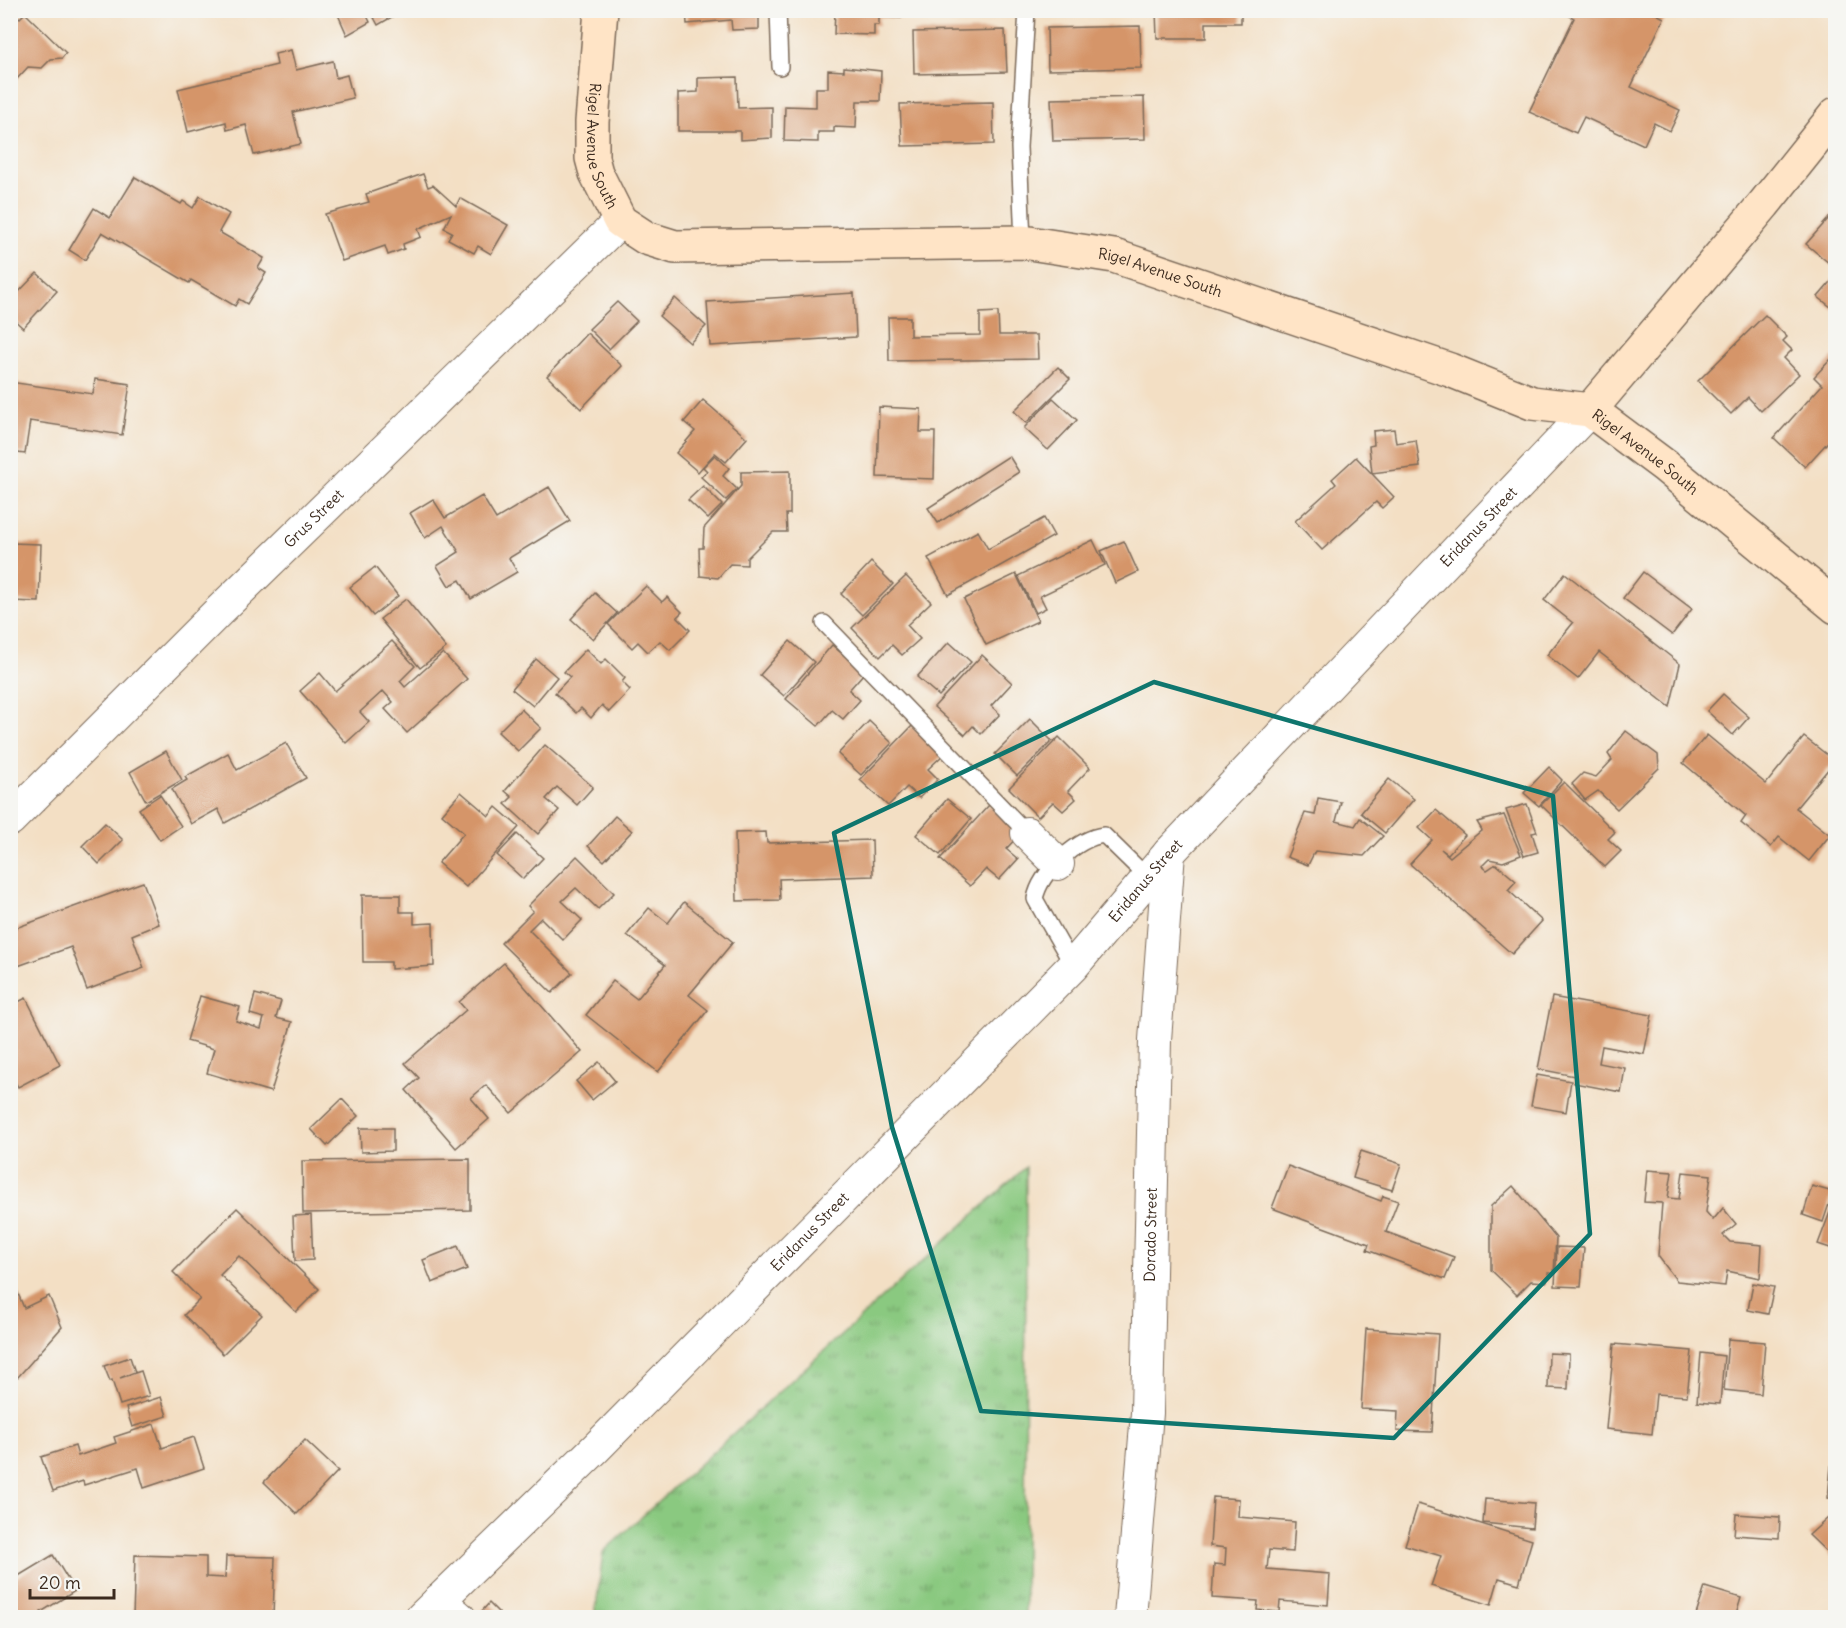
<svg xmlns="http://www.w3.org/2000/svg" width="1846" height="1628" font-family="Delius,sans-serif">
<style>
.park{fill:url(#park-tufts);stroke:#627a4f;stroke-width:1.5}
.building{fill:#d59569}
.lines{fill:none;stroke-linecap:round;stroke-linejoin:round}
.lane-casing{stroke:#7b6958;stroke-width:18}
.street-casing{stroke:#7b6958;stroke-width:34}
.secondary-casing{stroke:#7b6958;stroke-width:36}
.lane{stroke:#fff;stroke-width:15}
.street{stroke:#fff;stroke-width:32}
.secondary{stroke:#ffe4c6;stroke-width:33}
.marked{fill:none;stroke:#0f766e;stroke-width:4.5;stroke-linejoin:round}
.labels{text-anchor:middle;stroke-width:5;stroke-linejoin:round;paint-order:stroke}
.street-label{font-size:15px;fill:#3b2a1e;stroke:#f6f6f2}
</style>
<defs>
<pattern id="park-tufts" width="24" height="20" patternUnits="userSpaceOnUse" patternTransform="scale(1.5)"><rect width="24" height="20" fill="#8ac980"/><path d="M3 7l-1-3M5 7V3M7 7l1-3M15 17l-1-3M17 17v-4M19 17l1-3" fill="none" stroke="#72a368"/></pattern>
</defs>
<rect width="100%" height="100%" fill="#f6f6f2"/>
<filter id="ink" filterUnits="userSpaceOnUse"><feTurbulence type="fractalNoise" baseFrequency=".0167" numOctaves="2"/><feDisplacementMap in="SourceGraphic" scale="12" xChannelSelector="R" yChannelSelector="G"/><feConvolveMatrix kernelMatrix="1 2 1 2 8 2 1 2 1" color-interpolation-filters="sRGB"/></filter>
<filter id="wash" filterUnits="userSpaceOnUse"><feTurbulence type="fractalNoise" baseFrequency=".008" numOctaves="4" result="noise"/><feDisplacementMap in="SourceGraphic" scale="24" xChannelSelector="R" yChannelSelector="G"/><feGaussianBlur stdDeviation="1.35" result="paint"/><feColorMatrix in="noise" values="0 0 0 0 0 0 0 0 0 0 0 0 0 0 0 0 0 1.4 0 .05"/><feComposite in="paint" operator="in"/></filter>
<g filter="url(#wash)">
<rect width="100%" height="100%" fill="#f3dfc4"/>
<path class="park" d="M1026,1167l-1,450h-430l8,-65z"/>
<g id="blocks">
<g class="building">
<path d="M10,10l10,8 5,-5 41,40 -4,5 -11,1 -9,9 -14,-1 -13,14 -5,-4z"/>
<path d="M336,10h28l6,12 -23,13z"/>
<path d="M370,10h34l-26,15z"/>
<path d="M686,10h73v19l-27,1 -1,-10 -44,4z"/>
<path d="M835,10h66v8l-22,-1v8h-5v10l-40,-1z"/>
<path d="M1156,10h85v13h-35v15h-49z"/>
<path d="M1559,10h90l15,8 -33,69 49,23 -10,21 -16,-8 -10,22 -60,-28 -8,16 -47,-21 45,-94z"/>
<path d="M1140,26l1,42 -93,2 -1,-42z"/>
<path d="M1005,30l2,42 -93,2 -1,-42z"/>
<path d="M291,50l5,20 37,-9 3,17 11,-3 6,23 -60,14 8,32 -47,11 -8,-30 -19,5 -1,-8 -38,10 -10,-43 99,-24 -2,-11z"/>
<path d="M844,67l37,4 -1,30h-23l-1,27 -22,-1v5h-16v10l-34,-1 1,-35 31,1v-19h12v-18l16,1z"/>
<path d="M737,77l1,31 34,-1v31l-32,2v-9h-62v-38l20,-1v-14z"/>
<path d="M1144,97l1,42 -92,2 -2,-42z"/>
<path d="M993,102l1,42 -92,2 -2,-42z"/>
<path d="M423,174l5,13 5,-2 23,21 4,-8 48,27 -17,29 -13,-8 -4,7 -26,-14 4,-7 -8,-4 7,-14 -33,15 3,8 -18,7 1,5 -16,6 -3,-9 -43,15 -17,-47 44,-12 -3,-8z"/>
<path d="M135,177l46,27 2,-3 10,7 7,-12 29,18 -10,18 45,26 -6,10 8,5 -19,31 -8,-5 -4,7 -44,-26 -2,3 -87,-51 -17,28 -16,-10 25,-42 16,10z"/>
<path d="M1836,210v59l-30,-25z"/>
<path d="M37,273l20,18 -34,37 -13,-12v-15z"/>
<path d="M1836,276v35l-18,-14z"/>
<path d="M854,293l2,44 -146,9 -3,-44z"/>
<path d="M675,298l31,28 -16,17 -31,-27z"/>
<path d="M617,302l20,19 -28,28 -20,-20z"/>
<path d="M998,312l1,23h38l1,24 -149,2 -1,-44h22v19l70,-1v-22z"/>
<path d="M1765,315l22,22 -4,4 9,9 -8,8 15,16 -38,37 -13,-14 -17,17 -33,-33z"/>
<path d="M587,333l35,33 -41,43 -34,-33z"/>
<path d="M1833,357l3,2v74l-31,34 -31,-29 48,-53 -8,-8z"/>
<path d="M1058,367l12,12 -44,44 -12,-12z"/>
<path d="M95,379l35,5 -8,51 -92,-14 -5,33 -15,-2v-70l83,12z"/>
<path d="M1053,398l24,22 -29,30 -24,-22z"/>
<path d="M703,400l44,38 -21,24 -11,-9 -17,19 -22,-19 19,-22 -11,-9z"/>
<path d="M879,407l42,2 -1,23h15l-1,47 -57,-2z"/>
<path d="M1394,429l2,14 20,-3 4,27 -48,6 -3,-27 5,-1 -1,-14z"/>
<path d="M715,455l14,13 -6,8 14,13 -11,11 -25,-23 6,-6 -4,-4z"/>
<path d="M1009,456l10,16 -81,51 -10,-15z"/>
<path d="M1356,457l38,40 -12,11 -6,-6 -54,48 -27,-29 41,-37 -4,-5z"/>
<path d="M790,471v43h-4l1,18h-14l-26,26v7l-17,-1 -12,14 -18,-2 -1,-28h4l1,-20 37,-42v-14z"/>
<path d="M703,486l19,19 -14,14 -20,-19z"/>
<path d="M549,487l21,34 -61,37 8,14 -46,27 -11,-19 -11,6 -12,-20 22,-14 -16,-26 -18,12 -15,-25 23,-14 12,19 37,-22 14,23z"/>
<path d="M1044,518l10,18 -106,59 -20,-37 50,-27 10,18z"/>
<path d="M1093,540l12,25 -65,31 6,12 -10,5 -18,-37z"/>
<path d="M1124,541l14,31 -23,11 -14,-32z"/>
<path d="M10,543l31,1 -2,58 -29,-1z"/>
<path d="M871,562l22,22 -31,31 -21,-21z"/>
<path d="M375,567l23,29 -25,20 -23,-29z"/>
<path d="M1643,572l49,37 -20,26 -49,-37z"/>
<path d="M1565,573l115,91 -10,43 -71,-55 -21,27 -31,-24 26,-32 -29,-23z"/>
<path d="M1016,574l22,47 -52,24 -22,-46z"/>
<path d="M906,576l25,26 -24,23 13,14 -18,16 -10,-10 -12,12 -28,-29z"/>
<path d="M646,586l16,16 5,-5 15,15 -5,5 13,13 -20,20 -10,-9 -12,11 -10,-10 -6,6 -24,-24z"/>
<path d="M595,593l22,20 -24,26 -22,-20z"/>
<path d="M406,599l40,49 -26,20 -40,-49z"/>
<path d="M392,641l23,25 -15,15 5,6 38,-34 24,26 -60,54 -22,-24 8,-7 -10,-11 -23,21 9,10 -23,21 -46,-52 20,-18 15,18z"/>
<path d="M790,641l24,21 -30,34 -24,-21z"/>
<path d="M949,642l22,20 -32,34 -22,-19z"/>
<path d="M832,645l32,28 -15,17 11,10 -17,19 -11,-9 -14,16 -32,-27z"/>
<path d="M586,649l15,15 5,-5 19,19 -3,4 8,8 -21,22 -7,-7 -11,13 -10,-10 -5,5 -21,-20 15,-16 -6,-5z"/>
<path d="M982,655l30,28 -21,23 9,8 -19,20 -8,-8 -8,9 -31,-28z"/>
<path d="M536,659l21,18 -24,29 -21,-17z"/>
<path d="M1723,694l26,23 -16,18 -26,-24z"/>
<path d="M521,709l20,19 -23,23 -20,-19z"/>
<path d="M1030,719l22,22 -35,35 -22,-22z"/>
<path d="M869,721l23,22 -31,32 -23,-21z"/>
<path d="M912,726l31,29 -15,14 10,10 -19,19 -12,-11 -19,19 -28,-26z"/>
<path d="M1626,731l32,24 1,13 -42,41 -19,-18 -13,9 -13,-16 11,-11 13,4 16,-17 -4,-6z"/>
<path d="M1707,735l59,49 38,-47 31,24 -39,47 34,27 -21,26 -30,-24 -8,10 -30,-24 5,-7 -63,-53z"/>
<path d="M1059,737l31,31 -22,23 8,8 -13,12 -10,-9 -15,15 -29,-29z"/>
<path d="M286,743l20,35 -81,45 -7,-14 -27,15 -19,-35 15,-9 -2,-3 43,-24 9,17z"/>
<path d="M545,745l48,42 -16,18 -20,-18 -11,12 13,11 -21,24 -33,-30 7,-7 -7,-6z"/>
<path d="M166,751l16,29 -36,21 -16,-29z"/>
<path d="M1549,767l13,13 -23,26 -15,-13z"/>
<path d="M1389,779l25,20 -29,34 -24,-20z"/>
<path d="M1564,782l51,50 -7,7 13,12 -16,16 -64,-62z"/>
<path d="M461,792l28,24 7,-9 23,20 -53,60 -28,-24 26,-30 -22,-19z"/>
<path d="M160,795l21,31 -21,14 -21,-31z"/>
<path d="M1318,798l23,4 -5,19 19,5 5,-8 23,18 -19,20 -49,-5 -7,14 -21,-8 18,-44 10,2z"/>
<path d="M947,799l24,20 -31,36 -24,-20z"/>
<path d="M1527,804l10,28 -5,1 6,19 -14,4 -18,-46z"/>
<path d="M989,805l31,29 -14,15 12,10 -19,21 -13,-11 -16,17 -30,-27z"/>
<path d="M1436,810l29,25 -17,19 -7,-5 9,8 32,-27 -5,-8 27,-7 17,40 -18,7 -14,-3 -7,7 5,4 9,-6 20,17 -8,9 34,31 -30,33 -102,-90 22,-24 -13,-12z"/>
<path d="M615,816l17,15 -28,30 -16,-15z"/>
<path d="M105,823l18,17 -24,24 -17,-18z"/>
<path d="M766,832l1,11 105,-3 1,36 -94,3 1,21 -43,1 -2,-68z"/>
<path d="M517,834l26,24 -20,21 -26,-24z"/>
<path d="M577,856l37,37 -16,16 -22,-21 -14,13 20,19 -19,20 -22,-22 -12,12 43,43 -20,20 -51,-50 32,-32 -5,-5z"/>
<path d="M143,882l16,42 -27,11 12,33 -57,22 -16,-43 -56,20 -5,-12v-25z"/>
<path d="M362,895h38v17h14v12l19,-1 1,43 -43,3v-7h-28z"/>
<path d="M684,902l49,40 -44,53 19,15 -50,62 -72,-57 27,-34 24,18 28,-34 -38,-30 22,-27 19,15z"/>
<path d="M504,963l78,89 -71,61 -25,-28 -15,13 18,21 -33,29 -50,-58 13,-12 -14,-15 61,-53 -7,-8z"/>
<path d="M255,994l26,7 -5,17 16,4 -21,70 -64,-19 7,-24 -27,-8 13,-45 40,11 -4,14 25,8 3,-11 -14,-4z"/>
<path d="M1552,997l100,18 -8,39 -42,-8 -3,17 26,5 -4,24 -47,-9 1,-7 -37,-7z"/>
<path d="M26,998l34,67 -42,22 -8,-15v-66z"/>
<path d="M599,1062l16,19 -23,19 -16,-19z"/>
<path d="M1537,1075l34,6 -5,31 -35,-6z"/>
<path d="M342,1099l16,17 -31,30 -16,-17z"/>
<path d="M360,1128h33v23l-32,1z"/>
<path d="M1361,1151l40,13 -9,26 -39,-12z"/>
<path d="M470,1159v51l-167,3 -1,-52z"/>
<path d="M1288,1166l93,35 2,-5 15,5 -12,31 68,25 -9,22 -78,-29 2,-6 -97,-36z"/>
<path d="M1647,1170l25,2 -4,26 11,1 4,-27 28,3 -5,37 7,8 10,-12 13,16 -13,11 7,7 32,3 -2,33 -33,-7 -2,15 -48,-5 -19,-25 4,-53 -18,-1z"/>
<path d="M1513,1186l43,52 -2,35h-6l-1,9 -16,-1 -14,14 -26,-25v-64z"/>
<path d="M1812,1186l21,6 -10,30 -20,-7z"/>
<path d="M1832,1207l4,1v42l-18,-6z"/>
<path d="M237,1208l82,81 -23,23 -57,-56 -19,19 42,40 -39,39 -39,-39 16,-16 -27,-27z"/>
<path d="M311,1215l2,45 -18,1 -2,-45z"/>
<path d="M458,1246l9,23 -35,14 -9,-23z"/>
<path d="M1557,1247l27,1 -3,39 -26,-1z"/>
<path d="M10,1274l14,34 25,-12 13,31 -44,50 -8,-1z"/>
<path d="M1753,1283l21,4 -6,27 -20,-4z"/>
<path d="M1366,1329l72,5 -6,98 -35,-1 1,-20 -37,-2z"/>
<path d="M1728,1339l37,3 -4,52 -37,-4z"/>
<path d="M1614,1344l78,7 -5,45 -31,-2 -4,40 -46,-5z"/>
<path d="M1549,1353l20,1 -1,35 -20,-1z"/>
<path d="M1701,1353l23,3 -4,48 -23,-2z"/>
<path d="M130,1357l5,15 -15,6 21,-7 8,25 -29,9 -8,-25 -2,1 -6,-15z"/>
<path d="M161,1397l6,19 -35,11 -6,-19z"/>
<path d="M154,1424l8,24 32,-11 10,31 -60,20 -6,-20 -54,17 -1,-4 -30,10 -12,-34 34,-11 3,10 38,-13 -2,-6z"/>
<path d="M305,1440l33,31 -41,43 -33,-32z"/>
<path d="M1831,1466l5,1v32l-8,-1z"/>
<path d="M1213,1497l26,2 -1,18 57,5 -2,30 -24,-2 -2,19 63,5 -2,31 -48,-4 -1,11 -22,-2 1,-9 -46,-3 2,-34 11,1 1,-17 -16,-2z"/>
<path d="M1485,1499l49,4 -2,25 -49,-5z"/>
<path d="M1418,1504l114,36 -13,44 -20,-6 -8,27 -60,-19 10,-30 -36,-11z"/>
<path d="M1736,1514l44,3 -1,21 -45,-3z"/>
<path d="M1828,1518l8,2v41l-27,-26z"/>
<path d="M53,1555l22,36 -34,21 3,6h-34v-37z"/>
<path d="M135,1555l71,2v20l19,1 1,-22 49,1 -2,61h-140z"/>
<path d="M1705,1587l36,11 -6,20h-40z"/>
<path d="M489,1603l15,15h-28z"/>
</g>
</g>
</g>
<g filter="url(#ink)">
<use href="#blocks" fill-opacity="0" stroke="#7b6958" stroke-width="1.5"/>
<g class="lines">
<g class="lane-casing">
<g id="lane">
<path d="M778,10l2,57"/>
<path d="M1023,242l-4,-95 8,-137"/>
<path d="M824,623l203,210"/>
<path d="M1073,966l-38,-67c5,-27 43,-61 69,-64l45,44"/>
</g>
</g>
<g class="street-casing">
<g id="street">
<path id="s1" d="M10,820l209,-209 401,-390"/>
<path d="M1027,833l31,31"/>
<path d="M439,1600l21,18"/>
<path id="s2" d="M421,1618l174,-169 478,-483 96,-113 421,-443"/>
<path id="s3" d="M1130,1618l17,-205 8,-373 14,-187"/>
</g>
</g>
<g class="secondary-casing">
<g id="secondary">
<path id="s4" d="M601,10l-9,112v36l4,15 24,48 26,17 29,9 348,-5 91,14 336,114 82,33 58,7 75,56 171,141"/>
<path d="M1590,410l174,-206 72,-90"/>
</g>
</g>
<use href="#lane" class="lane"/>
<use href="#street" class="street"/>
<use href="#secondary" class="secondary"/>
</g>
</g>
<path class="marked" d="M1154,682l399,114 37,438 -196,204 -413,-27 -89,-284 -58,-294z"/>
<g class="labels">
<g class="street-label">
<text dy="5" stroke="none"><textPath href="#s4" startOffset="138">Rigel Avenue South</textPath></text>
<text dy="5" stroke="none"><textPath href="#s4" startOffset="768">Rigel Avenue South</textPath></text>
<text dy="5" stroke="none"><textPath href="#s4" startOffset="1290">Rigel Avenue South</textPath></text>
<text dy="5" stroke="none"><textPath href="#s1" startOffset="428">Grus Street</textPath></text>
<text dy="5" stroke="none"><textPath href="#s2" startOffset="1520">Eridanus Street</textPath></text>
<text dy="5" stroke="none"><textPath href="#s2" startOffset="1034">Eridanus Street</textPath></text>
<text dy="5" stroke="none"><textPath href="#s2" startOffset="548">Eridanus Street</textPath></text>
<text dy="5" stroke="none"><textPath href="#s3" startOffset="384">Dorado Street</textPath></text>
</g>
</g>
<rect width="1846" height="1628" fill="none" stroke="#f6f6f2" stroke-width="36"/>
<path d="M30 1589v9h84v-9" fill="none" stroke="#3b2a1e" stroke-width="3"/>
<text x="39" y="1589" font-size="18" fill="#3b2a1e" stroke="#f6f6f2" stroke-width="4.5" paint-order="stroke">20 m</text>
</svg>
